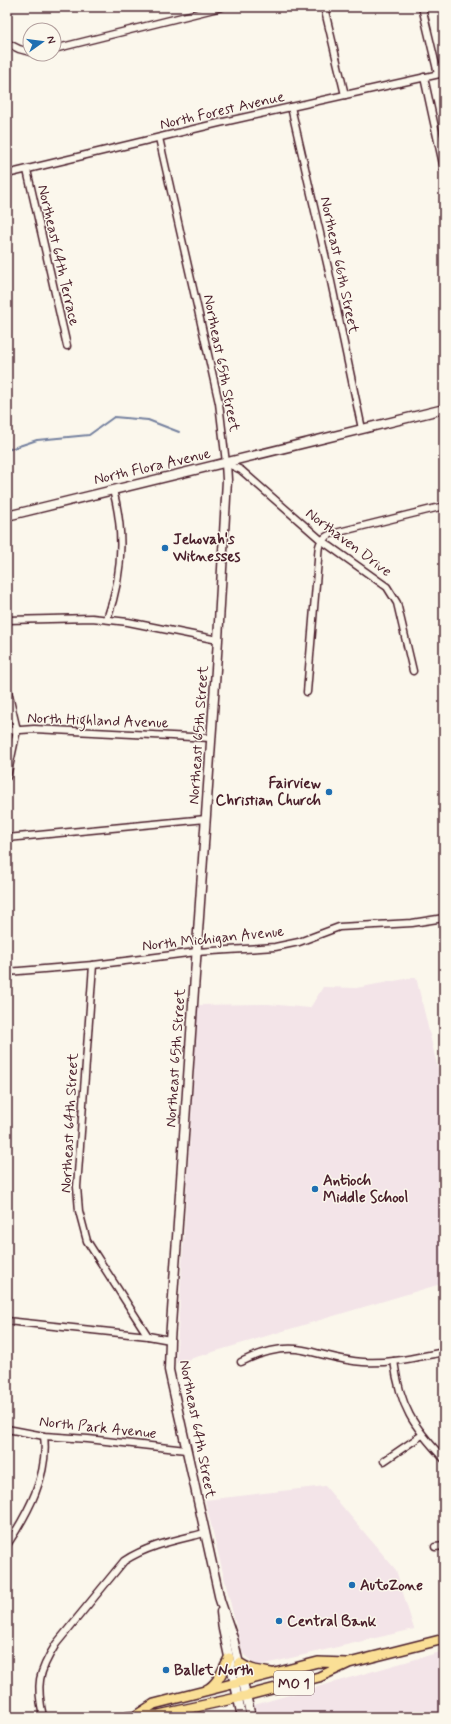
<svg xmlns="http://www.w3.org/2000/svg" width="451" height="1724" font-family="Mynerve,sans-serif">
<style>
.built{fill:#f3e4e8}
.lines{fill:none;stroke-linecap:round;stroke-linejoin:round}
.stream{stroke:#75819f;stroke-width:2}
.street-casing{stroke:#4a1f2b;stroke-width:9}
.secondary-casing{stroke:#4a1f2b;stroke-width:11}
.primary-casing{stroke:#4a1f2b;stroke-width:12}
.street{stroke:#fbf7ec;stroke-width:6}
.secondary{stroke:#fbf7ec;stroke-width:8}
.primary{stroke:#fadf96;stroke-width:9}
.poi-dot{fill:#1f6fb2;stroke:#fbf7ec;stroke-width:1.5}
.labels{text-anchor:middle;stroke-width:3;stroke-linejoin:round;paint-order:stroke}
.shield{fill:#fbf7ec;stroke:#7f6065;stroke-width:1}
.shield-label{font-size:14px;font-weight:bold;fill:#4a1f2b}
.street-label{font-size:15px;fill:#4a1f2b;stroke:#fbf7ec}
.poi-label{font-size:15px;font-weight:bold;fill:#4a1f2b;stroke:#fbf7ec;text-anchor:start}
</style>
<rect width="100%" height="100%" fill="#fbf7ec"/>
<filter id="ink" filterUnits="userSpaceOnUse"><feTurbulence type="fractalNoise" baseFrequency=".025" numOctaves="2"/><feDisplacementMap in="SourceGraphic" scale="8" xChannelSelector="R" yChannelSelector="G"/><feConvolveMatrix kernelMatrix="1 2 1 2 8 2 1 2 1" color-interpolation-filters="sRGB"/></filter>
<g filter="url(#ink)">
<g class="built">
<path d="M416,977l28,117v189l-268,80 22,-358 70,-1 42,4 13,-21 33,1z"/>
<path d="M325,1486l71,84 18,59 -157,37 -14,-12 -38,-154z"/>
<path d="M444,1651v66h-187l-3,-12z"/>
</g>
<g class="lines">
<path class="stream" d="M7,450l30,-10 52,-5 25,-18 34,3 31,12"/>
<g class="street-casing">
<g id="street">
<path d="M324,7l21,88"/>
<path d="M422,7l16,67"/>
<path d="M7,43l12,6 11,3"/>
<path d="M54,49l168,-42"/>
<path d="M424,77l20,92"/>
<path d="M291,107l38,165 33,157"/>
<path d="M159,138l60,265 7,60 15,7 80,70 66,47 10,16 16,68"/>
<path d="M27,170l40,176"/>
<path d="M7,174l212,-51 225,-50"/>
<path d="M107,619c16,-44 18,-85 6,-129"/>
<path d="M7,620l85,-2 36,4 90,18"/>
<path d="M7,687l10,43 -10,47"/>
<path d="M307,692l11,-132c0,-13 0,-20 13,-26l113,-28"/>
<path d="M7,731l27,-2 177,9"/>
<path d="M7,838l199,-19"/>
<path d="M93,965l-16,222 2,24 8,30 61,95 22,4"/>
<path d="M7,972l86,-7 103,-13 79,-5 24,-5 40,-15 73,-4 32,-5"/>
<path d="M7,1321l141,15"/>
<path d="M394,1361c6,46 19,65 50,98"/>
<path d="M241,1362c18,-9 41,-16 62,-12 20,4 39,11 60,12 27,2 54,-5 81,-10"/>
<path d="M7,1429l37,7 44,3 98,11"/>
<path d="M384,1461l38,-26"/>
<path d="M7,1545c21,-32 42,-70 37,-109"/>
<path d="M435,1547l9,-1"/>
<path d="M43,1717c-7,-33 -5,-44 13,-73l68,-83c24,-16 53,-21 81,-28"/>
</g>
</g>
<g class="secondary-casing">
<g id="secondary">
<path d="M226,463l1,17 -9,160 -48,700 -1,30 51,230 13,38 18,79"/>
<path d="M7,516l437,-107"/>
<path d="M221,1612l2,17 19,88"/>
</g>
</g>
<g class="primary-casing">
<g id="primary">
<path d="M239,1663c10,7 20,8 32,10"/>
<path d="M206,1690c12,-5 17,-21 23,-32"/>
<path d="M137,1715l17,-11 164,-42 28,1"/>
<path d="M128,1717l31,-2 78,-17 82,-21 30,-14 95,-24"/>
</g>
</g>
<use href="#street" class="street"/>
<use href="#secondary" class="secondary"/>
<use href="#primary" class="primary"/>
</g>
</g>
<g class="poi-dot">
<circle cx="165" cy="548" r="4"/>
<circle cx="329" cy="792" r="4"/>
<circle cx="315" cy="1189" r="4"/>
<circle cx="352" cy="1585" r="4"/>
<circle cx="279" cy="1621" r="4"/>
<circle cx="166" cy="1670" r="4"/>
</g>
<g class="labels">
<rect class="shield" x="274" y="1671" width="40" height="24" rx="3"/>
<g class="shield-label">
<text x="294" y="1688">MO 1</text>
</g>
<g class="street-label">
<text transform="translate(222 110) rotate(-13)" y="5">North Forest Avenue</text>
<text transform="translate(59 255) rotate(77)" y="5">Northeast 64th Terrace</text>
<text transform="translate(340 265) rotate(78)" y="5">Northeast 66th Street</text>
<text transform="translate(222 363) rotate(79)" y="5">Northeast 65th Street</text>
<text transform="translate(152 466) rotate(-13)" y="5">North Flora Avenue</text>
<text transform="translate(349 542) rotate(37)" y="5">Northaven Drive</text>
<text transform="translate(98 720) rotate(2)" y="5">North Highland Avenue</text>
<text transform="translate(198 735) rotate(-86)" y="5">Northeast 65th Street</text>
<text transform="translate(213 938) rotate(-6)" y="5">North Michigan Avenue</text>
<text transform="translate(175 1058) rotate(-86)" y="5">Northeast 65th Street</text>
<text transform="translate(69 1123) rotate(-87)" y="5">Northeast 64th Street</text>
<text transform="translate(98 1427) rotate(6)" y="5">North Park Avenue</text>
<text transform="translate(198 1429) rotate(79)" y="5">Northeast 64th Street</text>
</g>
<g class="poi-label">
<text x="173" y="544">Jehovah's<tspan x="173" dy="17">Witnesses</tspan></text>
<text x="321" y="788" text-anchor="end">Fairview<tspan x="321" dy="17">Christian Church</tspan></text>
<text x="323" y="1185">Antioch<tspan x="323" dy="17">Middle School</tspan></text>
<text x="360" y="1590">AutoZone</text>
<text x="287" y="1626">Central Bank</text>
<text x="174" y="1675">Ballet North</text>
</g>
</g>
<rect width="451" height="1724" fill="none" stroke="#fbf7ec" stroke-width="24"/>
<rect x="12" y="12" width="427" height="1700" fill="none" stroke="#4a1f2b" stroke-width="1.5" filter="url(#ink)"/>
<g transform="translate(42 42) rotate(76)"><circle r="19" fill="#fbf7ec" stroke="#b4a19f"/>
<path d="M0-3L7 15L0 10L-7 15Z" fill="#1f6fb2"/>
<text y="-6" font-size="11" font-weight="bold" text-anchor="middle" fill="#4a1f2b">N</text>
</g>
</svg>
